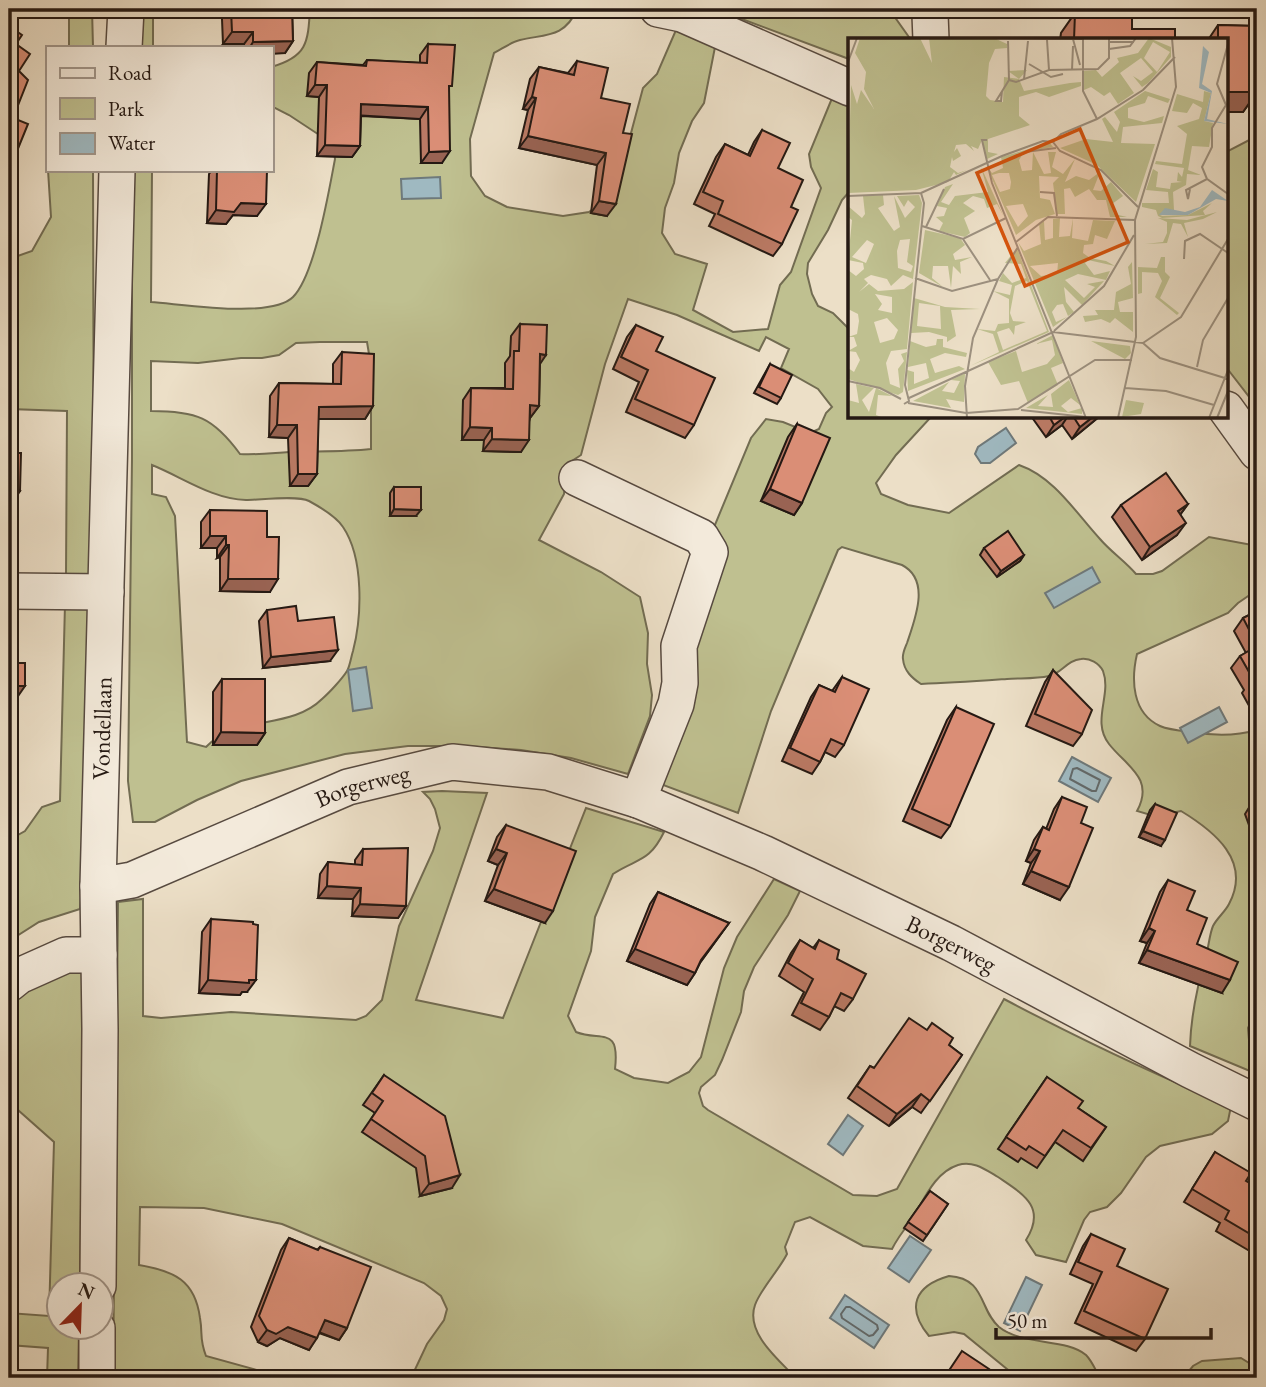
<svg xmlns="http://www.w3.org/2000/svg" width="1266" height="1387" font-family="'EB Garamond',serif">
<style>
.green{fill:#bfc090;stroke:#726c52;stroke-width:2;fill-rule:evenodd}
.water{fill:#9fb9c1;stroke:#6e797b;stroke-width:2}
.lines{fill:none;stroke-linecap:round;stroke-linejoin:round}
.shore{stroke:#62696a;stroke-width:2}
.minor-casing{stroke:#574a40;stroke-width:38}
.minor{stroke:#f3eadb;stroke-width:35}
.wall{fill:#bb7a65;stroke:#251913;stroke-width:2}
.shaded-wall{fill:#996353;stroke:#251913;stroke-width:2}
.building{fill:#da8e76;stroke:#251913;stroke-width:2}
.labels{text-anchor:middle;stroke-width:7;stroke-linejoin:round;paint-order:stroke}
.street-label{font-size:24px;fill:#251913;stroke:#f3eadb}
.inset-road{fill:none;stroke:#9c907f;stroke-width:2}
.view{fill:#d4530d;fill-opacity:0.15;stroke:#d4530d;stroke-width:3.5}
.inset-edge{fill:none;stroke:#251913;stroke-width:3.5}
</style>
<rect width="100%" height="100%" fill="#ecdfc7"/>
<filter id="stains"><feTurbulence type="fractalNoise" baseFrequency=".00286" numOctaves="4"/><feColorMatrix values="0 0 0 0 .2 0 0 0 0 .09 0 0 0 0 .02 0 0 0 .5 -.17"/></filter>
<radialGradient id="worn" r=".72"><stop offset=".6" stop-color="#630" stop-opacity="0"/><stop offset="1" stop-color="#630" stop-opacity=".3"/></radialGradient>
<g class="green">
<path d="M69,9h23l1,38h-24z"/>
<rect x="133" y="9" width="20" height="38"/>
<path d="M310,9h267c-12,29 -32,25 -57,31 -9,2 -18,9 -26,13l-24,86 1,37 14,20 22,11 56,9 26,-4 19,-14 11,-20 24,-90 14,-14 22,-51 38,14 -13,66 -12,18 -13,32 -5,30 -9,25 -3,25 13,21 32,10 -14,46 40,22 35,-3 12,-44 11,-13 30,-84 -10,-21 -2,-13 26,-63 14,7v94l-7,8 -14,30 -20,33 -1,11 5,20 6,12 15,7 16,16 1,87 81,1 -35,38 -20,28 5,11 27,11 41,8 70,-48c35,12 57,48 81,74 11,13 25,22 36,35h17l9,-3 47,-34 43,8 5,-2v47l-19,13 -10,10 -91,41c-6,26 -5,59 23,72 9,4 23,5 32,6 23,4 44,4 65,-2v280l-9,18 1,12 8,3v31l-67,-28c1,-33 8,-63 17,-94 2,-9 3,-19 6,-26 4,-8 12,-14 16,-22 23,-43 -15,-73 -48,-93l-27,5 -17,-5c18,-33 -11,-45 -28,-67 -18,-23 3,-49 -6,-73 -4,-8 -13,-13 -22,-12 -14,1 -20,15 -32,17 -13,3 -29,2 -42,3 -29,2 -57,4 -86,5 -9,-6 -17,-13 -18,-25 -1,-5 2,-11 4,-16 8,-24 24,-63 -5,-78l-60,-18 -4,3 -67,161 -33,102 -91,-34 65,-247 39,-94 15,-19 17,3 27,11 9,-4 7,-16 6,-6 -14,-18 -37,-21 8,-19 -23,-12 -7,14 -82,-36 -49,-16 -23,65 -24,91 -9,6 -6,10 -2,23 -25,46 62,32 39,25 8,36 -1,31 5,31 -2,21 -22,58 -57,-16 -50,-8 -57,-4h-56l-63,8 -104,27 -44,19 -42,22h-22l-5,-41 4,-322v-289h20l-1,132c31,2 120,17 142,-5 22,-22 36,-107 42,-138l-2,-15 -44,-29 -18,-9v-39c36,-10 37,-24 39,-58zM320,342h47l4,24v83c-27,3 -54,2 -82,3 -17,1 -32,3 -49,2 -27,-37 -44,-43 -89,-43v-50l47,2 43,-5h21l17,-3 17,-12zM152,465c30,12 60,34 94,35 14,0 52,-5 63,1 11,6 27,15 34,26 21,31 19,89 10,124 -2,6 -3,15 -6,20 -5,8 -18,22 -25,28 -31,31 -86,16 -116,48l-19,-5 -12,-226 -9,-19 -14,-3z"/>
<path d="M715,9h174l22,31h-61l-1,19z"/>
<path d="M1257,136v271l-31,-40v-215z"/>
<path d="M48,170h45l1,395 -2,8 -5,2h-21l1,-164 -58,-2v-150l23,-8 19,-34z"/>
<path d="M65,604l27,1 -1,172 -11,132 -41,13 -30,19v-101l16,-9 17,-24 18,-6z"/>
<path d="M442,791l45,2 -71,207 87,18 83,-210 78,24c-15,31 -27,26 -51,42l-18,43 -4,34 -23,65 8,16c25,10 44,-7 39,37l19,9 34,5 21,-11 12,-15 23,-89 13,-31 37,-58 26,12 -12,24 -34,52 -10,24 -3,21 -19,48 -7,15 -14,12 -2,6 4,13 5,4 145,85 24,1 20,-7 107,-190c74,39 149,75 227,107l-3,15 -16,13 -52,12 -14,11 -25,36 -14,14 -17,5 -6,8 -18,42 -30,-7 -10,-15c21,-33 -3,-46 -28,-63 -12,-7 -25,-17 -40,-12 -25,8 -35,38 -48,57 -7,9 -13,17 -18,27l-29,-3 -53,-29 -15,5 -10,25 2,7c-8,16 -27,36 -32,51 -10,28 24,55 41,73h-385l16,-34 17,-24 3,-11 -6,-13 -17,-13 -142,-59 -78,-16 -64,-1 -1,58c35,6 56,15 61,53 3,17 -1,20 6,38l80,22h-173l5,-476 25,-3v117l18,2 70,-6 125,8 10,-4 16,-16 17,-74 34,-75 7,-23 -5,-19 -5,-10 -7,-7z"/>
<path d="M84,965l-4,320 -20,1v42h19l-1,50h-31l1,-30 -39,-3v-32l40,3 5,-174 -45,-40v-126z"/>
<path d="M949,1276c37,2 30,34 50,51 24,19 67,11 87,28 6,6 10,16 14,23h-82l-54,-44 -10,-2 -25,4c-23,-28 -15,-50 20,-60z"/>
<path d="M1241,1358l16,10 -10,10h-64l10,-12 9,-5z"/>
</g>
<g class="water">
<path d="M440,177l1,21 -39,1 -1,-20z"/>
<path d="M1006,428l10,15 -26,20h-9l-6,-9 3,-7z"/>
<path d="M1092,567l8,15 -46,26 -9,-15z"/>
<path d="M366,667l6,41 -19,3 -5,-41z"/>
<path d="M1219,707l8,15 -39,21 -8,-15z"/>
<path d="M1072,757l39,21 -13,24 -39,-21z"/>
<path d="M848,1115l15,11 -20,29 -15,-11z"/>
<path d="M910,1236l21,14 -22,32 -21,-14z"/>
<path d="M1026,1277l16,8 -22,46 -16,-8z"/>
<path d="M845,1295l44,30 -15,23 -44,-30z"/>
</g>
<g class="lines">
<g class="shore">
<path d="M1077,768l23,12 -4,11h-4l-22,-12 3,-10z"/>
<path d="M846,1307h4l27,18 1,4 -5,6 -4,1 -27,-18 -1,-4z"/>
</g>
<g class="minor-casing">
<g id="minor">
<path d="M658,9l24,5 168,74"/>
<path d="M930,14l1,26"/>
<path d="M124,47l2,-38"/>
<path d="M1226,409l31,43"/>
<path d="M577,478l124,59 9,15 -31,94 1,37 -4,21 -38,96"/>
<path d="M9,591l97,1"/>
<path id="s1" d="M98,886l34,-6 216,-93 104,-25 96,10 90,28 125,53 188,90 239,127 67,33"/>
<path d="M9,984l10,-8 47,-21h33"/>
<path id="s2" d="M98,1286l2,-257 -2,-143 19,-716"/>
<path d="M97,1378v-50"/>
</g>
</g>
<use href="#minor" class="minor"/>
</g>
<g class="wall">
<path d="M230,9h62l1,32 -8,12 -14,-6h-27v-3h-21l-1,-25z"/>
<path d="M1075,13l57,16 43,11h-115l1,-7z"/>
<path d="M1218,25l39,1v66l-14,20h-17v-72h-18z"/>
<path d="M428,44l21,46 -7,73h-21l-1,-44 -59,-3 -1,30 -8,11 -35,-1 2,-59 -12,-1 2,-23 8,-11 46,3 4,-5 53,3v-8z"/>
<path d="M577,61l46,72 -16,83 -16,-3 6,-48 -78,-17 9,-38 -5,-1 7,-30 9,-12 29,6z"/>
<path d="M762,130l16,38 13,39 -9,37 -9,12 -64,-30 6,-12 -21,-10 22,-47 9,-13 23,11 6,-13z"/>
<path d="M212,170h55l-10,46 -24,-1 -7,9 -19,-1 2,-49z"/>
<path d="M520,324l20,39 -1,43 -9,12 -9,34 -38,-1 1,-11h-22l1,-40 8,-12h34v-25l5,-7 1,-20z"/>
<path d="M636,325l20,26 38,74 -9,13 -59,-26 13,-30 -26,-13 14,-32z"/>
<path d="M342,352l31,54 -8,13h-47l-1,55 -9,12h-18l-2,-48 -19,-1 1,-41 9,-13 54,1v-20z"/>
<path d="M770,364l11,34 -4,6 -23,-11z"/>
<path d="M1031,416h69l-28,23 -10,-14 -16,12z"/>
<path d="M797,424l5,79 -8,12 -33,-14 27,-64z"/>
<path d="M394,487l22,29h-26v-23z"/>
<path d="M1188,504l-8,11 -3,20 -35,25 -30,-43 9,-12z"/>
<path d="M210,510l57,27 3,55 -50,-1v-34l-3,1v-10h-16v-26z"/>
<path d="M984,548l40,7 -4,6 -23,16 -17,-22z"/>
<path d="M267,610l31,11 32,40 -67,7 -4,-47z"/>
<path d="M1257,611v100l-4,2 -11,-20 2,-3 -13,-22 9,-12 6,-3 -12,-22 9,-13z"/>
<path d="M1053,670l29,64 -9,12 -47,-20 19,-44z"/>
<path d="M842,677l2,68 -9,12 -10,-5 -5,10 -8,12 -30,-13 29,-64 8,-12 13,6z"/>
<path d="M222,679l43,54 -8,12h-44v-53z"/>
<path d="M956,707l-6,119 -9,12 -38,-17 44,-101z"/>
<path d="M1062,797l19,26 -21,77 -37,-16 8,-21 -5,-2 8,-21 9,-13 3,2 8,-20z"/>
<path d="M1257,800v34l-4,2 -8,-22 8,-13z"/>
<path d="M1155,804l6,42 -22,-9 11,-27z"/>
<path d="M506,825l39,98 -60,-22 13,-36 -10,-4 9,-24z"/>
<path d="M363,849l43,57 -8,12 -46,-2 1,-17 -35,-1 2,-24 8,-12 27,3v-5z"/>
<path d="M1168,880l19,30 10,34 25,49 -83,-30 8,-20 -7,-2 20,-49z"/>
<path d="M658,892l71,31 -29,40 -5,10 -8,12 -60,-24 23,-57z"/>
<path d="M211,919l36,73h-5l-2,3 -41,-2 3,-61z"/>
<path d="M800,940l13,8 6,-8 18,19 16,40 -9,12 -10,-5 -5,11 -9,13 -28,-15 12,-23 -25,-16 12,-23z"/>
<path d="M949,1045l13,10 -41,58 -9,-6 -23,19 -41,-28 22,-32 4,2z"/>
<path d="M384,1075l68,113 -32,8 -4,-28 -54,-36 13,-19 -12,-8z"/>
<path d="M1047,1077l31,31 28,19 -23,34 -28,-19 -18,26 -16,-10 -3,4 -20,-13z"/>
<path d="M1215,1152l31,29 11,6v60l-4,6 -37,-22 4,-8 -36,-21z"/>
<path d="M930,1191l18,13 -25,37 -19,-13z"/>
<path d="M1091,1234l26,32 28,73 -9,12 -61,-28 18,-39 -23,-10 13,-28z"/>
<path d="M289,1238l28,12 3,-3 27,81 -8,12 -20,-7 -10,17 -29,-12 -13,8 -9,-4 -7,-15 30,-77z"/>
</g>
<g class="shaded-wall">
<path d="M232,32h21l-9,12h-21z"/>
<path d="M293,41l-8,12 -14,1v-7h-21l3,-5z"/>
<path d="M315,85h12l-8,12 -12,-1z"/>
<path d="M1226,92h31l-14,20h-17z"/>
<path d="M532,97l4,1 -8,12 -5,-1z"/>
<path d="M361,104l67,3 -8,12 -67,-4z"/>
<path d="M528,136l78,17 -9,12 -78,-17z"/>
<path d="M325,145l35,1 -8,11 -35,-1z"/>
<path d="M9,147l8,4 -8,11z"/>
<path d="M450,151l-8,12h-21l8,-11z"/>
<path d="M599,201l17,3 -9,12 -16,-3z"/>
<path d="M241,203l25,1 -9,12 -24,-1 -7,9 -19,-1 9,-13z"/>
<path d="M540,354l6,1 -8,12z"/>
<path d="M530,405l9,1 -9,12z"/>
<path d="M373,406l-8,13h-55l9,-12z"/>
<path d="M1066,416h2l-6,9 -16,12 8,-12z"/>
<path d="M1094,416h6l-28,23 8,-12z"/>
<path d="M277,425h20l-9,13 -19,-1z"/>
<path d="M470,427l22,1 -8,12h-22z"/>
<path d="M492,439l37,1 -8,12 -38,-1z"/>
<path d="M298,474h19l-9,12h-18z"/>
<path d="M770,489l32,14 -8,12 -33,-14z"/>
<path d="M9,490l11,1 -8,12h-3z"/>
<path d="M1188,504l-9,12 -1,-5z"/>
<path d="M394,509l27,1 -5,6h-26z"/>
<path d="M1186,523l-9,12 -35,25 8,-13z"/>
<path d="M210,536h16l-9,12h-16z"/>
<path d="M226,545h3l-9,12 -3,1z"/>
<path d="M1024,555l-4,6 -23,16 4,-6z"/>
<path d="M228,579h50l-8,13 -50,-1z"/>
<path d="M338,650l-8,11 -67,7 8,-11z"/>
<path d="M15,686h10l-9,13h-7z"/>
<path d="M9,699h6l-6,9z"/>
<path d="M221,732l44,1 -8,12h-44z"/>
<path d="M1143,831l22,9 -4,6 -22,-9z"/>
<path d="M496,849l11,4 -9,12 -10,-4z"/>
<path d="M1034,849l6,2 -9,12 -5,-2z"/>
<path d="M1031,871l38,16 -9,13 -37,-16z"/>
<path d="M327,886l34,2 -8,11 -35,-1z"/>
<path d="M494,889l59,22 -8,12 -60,-22z"/>
<path d="M360,904l46,2 -8,12 -46,-2z"/>
<path d="M729,923l-36,49 2,1 -8,12 -60,-24 8,-12z"/>
<path d="M1149,928l6,3 -8,12 -7,-2z"/>
<path d="M1147,950l83,30 -8,13 -83,-30z"/>
<path d="M208,980h48l-9,12h-5l-2,3 -41,-2z"/>
<path d="M921,1094l-9,13 -23,19 8,-12z"/>
<path d="M460,1175l-8,13 -32,8 9,-12z"/>
<path d="M325,1320l22,8 -8,12 -23,-9z"/>
<path d="M288,1327l29,11 -8,12 -29,-12 -13,8 -9,-4 9,-12z"/>
</g>
<g class="building">
<path d="M231,9h61l1,32 -40,1v-10h-21z"/>
<path d="M1075,13l57,1v15h43v11h-101z"/>
<path d="M1218,25l39,1v66h-31v-52h-8z"/>
<path d="M9,26l13,9 -6,9 14,10 -11,17 9,9 -15,38 15,6 -11,27 -8,-4z"/>
<path d="M428,44l27,1 -3,41h-3l1,65 -21,1 -1,-45 -67,-3 -1,42 -35,-1 2,-60h-12l2,-23 49,4 1,-6 60,3z"/>
<path d="M577,61l31,7 -7,30 29,6 -7,29 9,1 -16,70 -17,-3 7,-48 -78,-17 8,-38 -4,-1 7,-30 35,8z"/>
<path d="M762,130l28,13 -12,25 25,12 -12,27 7,3 -16,34 -64,-30 5,-13 -20,-9 22,-48 25,12z"/>
<path d="M217,170h50l-1,34 -25,-1 -7,9 -18,-2z"/>
<path d="M520,324l27,1 -1,30 -6,-1 -1,52 -9,-1 -1,35 -37,-1v-11l-22,-1 1,-39 42,1 1,-38h5z"/>
<path d="M636,325l27,12 -7,14 59,27 -21,47 -59,-26 13,-29 -27,-13z"/>
<path d="M342,352l32,2 -1,52 -54,1 -2,67h-19l-1,-49h-20l2,-42 62,1z"/>
<path d="M770,364l22,11 -11,23 -22,-11z"/>
<path d="M1049,416h17l-12,9z"/>
<path d="M1073,416h21l-14,11z"/>
<path d="M797,424l33,14 -28,65 -32,-14z"/>
<path d="M9,453h12l-1,38 -11,-1z"/>
<path d="M1166,473l22,31 -10,7 8,12 -36,24 -29,-42z"/>
<path d="M394,487h27v23l-27,-1z"/>
<path d="M210,510l57,1v26h12l-1,42h-50l1,-34h-3v-9h-16z"/>
<path d="M1008,531l16,24 -23,16 -17,-23z"/>
<path d="M296,606l2,15 36,-4 4,33 -67,7 -4,-47z"/>
<path d="M1257,611v34l-14,-27z"/>
<path d="M9,645h6v18h10v23h-10v13h-6z"/>
<path d="M1257,646v47l-7,-12 3,-2 -13,-23z"/>
<path d="M1053,670l39,40 -10,24 -47,-20z"/>
<path d="M842,677l27,12 -25,56 -13,-6 -11,23 -30,-14 29,-63 16,7z"/>
<path d="M222,679h43v54l-44,-1z"/>
<path d="M956,707l38,17 -44,102 -38,-17z"/>
<path d="M1062,797l25,10 -6,16 12,5 -24,59 -38,-16 9,-20 -6,-2 9,-22 6,3z"/>
<path d="M1257,800v12l-4,-11z"/>
<path d="M1155,804l22,9 -12,27 -22,-9z"/>
<path d="M506,825l70,26 -23,60 -59,-22 13,-36 -11,-4z"/>
<path d="M408,848l-2,58 -46,-2 1,-16 -34,-2 1,-24 34,3 1,-16z"/>
<path d="M1168,880l27,11 -8,19 20,8 -10,26 41,18 -8,18 -83,-30 8,-19 -6,-3z"/>
<path d="M658,892l71,31 -28,37 -6,13 -60,-24z"/>
<path d="M211,919l42,3v2l5,1 -2,55h-7v3l-41,-3z"/>
<path d="M800,940l15,9 4,-9 20,10 -2,9 29,15 -13,25 -12,-6 -12,24 -28,-14 12,-24 -25,-16z"/>
<path d="M909,1018l18,12 5,-7 21,15 -4,7 13,10 -32,46 -9,-7 -24,20 -40,-28 13,-20 4,2z"/>
<path d="M384,1075l61,41 15,59 -31,9 -4,-28 -54,-37 12,-18 -11,-8z"/>
<path d="M1047,1077l36,24 -5,7 28,19 -15,21 -28,-18 -18,26 -16,-10 -3,4 -20,-13z"/>
<path d="M1215,1152l36,21 -5,8 11,6v51l-32,-19 4,-8 -37,-22z"/>
<path d="M930,1191l18,13 -21,31 -19,-13z"/>
<path d="M1091,1234l34,15 -8,17 51,23 -23,50 -61,-28 18,-39 -24,-10z"/>
<path d="M289,1238l29,12 2,-3 51,20 -24,61 -22,-8 -8,18 -29,-11 -12,7 -9,-4 -8,-14z"/>
<path d="M962,1351l27,18 -6,9h-39z"/>
</g>
<g class="labels">
<g class="street-label">
<text dy="8" stroke="none"><textPath href="#s2" startOffset="558">Vondellaan</textPath></text>
<text dy="8" stroke="none"><textPath href="#s1" startOffset="284">Borgerweg</textPath></text>
<text dy="8" stroke="none"><textPath href="#s1" startOffset="912">Borgerweg</textPath></text>
</g>
</g>
<g transform="translate(848 38)">
<rect width="380" height="380" fill="#ecdfc7"/>
<path d="M12,0h60l12,25 -3,-25h65l13,6v4l-12,1 -6,14 -3,33 4,4 13,2 1,-25 15,2 -11,-8 19,-1 -8,9 5,12 46,-8 11,-1v4l-32,11 -13,-5 -17,5v19l11,9 -42,14v13l10,2 -11,5 -5,-19 -4,9 -7,-3 3,5 -8,-7 -10,1 -2,7 3,-4 4,8 -8,5 -1,-4 -2,10 8,6 9,-3 -11,5 -2,-3 -6,10 -32,8 -68,3 3,-108 6,19 4,-14 13,19 -10,-20 2,-17 -11,-19zM301,0l22,9v10l-23,26 -6,4 -9,-11 8,5 12,-9 -12,-14 -21,15 14,20 -16,11 -8,-12 -6,4 -13,-9 -7,3v-19l12,-1 6,7 17,-15 -2,-4 21,-5zM305,4l17,10 -13,20 -13,-14zM297,53l25,8 -2,4 -20,-7 -3,7 -17,5v10l16,4 20,-6 -2,7 -39,4 -2,16 34,1 -19,58 -39,-37 -37,-17 26,-9 27,3 -11,-23 3,-2 12,15 3,-10 -6,-10zM356,53l7,2 -7,28 9,2 -4,24 -17,-1 -4,24 13,5 -14,-1 -1,11 -13,7 1,18 -14,6 28,-1 24,-12 -9,8 2,4 -43,3 -4,-2 -2,-6 -14,-3v-4h27l-1,-11 -22,-2 7,-21 5,3 -2,15 14,2 1,-6 11,-1 -5,-1 1,-9 4,5 2,-9 -29,-4 1,-3 26,3 5,-30 -10,-8 22,-7 3,-11 -9,-5 -6,10 -15,-2 5,-17 26,8zM202,105l3,4 -29,5 -5,8 3,11 10,-1 1,-18 11,22 7,-1 -3,-21h8l-4,15 11,7 12,-15 -10,23 11,-6 13,4 11,-8 -7,18 8,1 10,-9 12,14 -11,8 2,10 13,3h-17l-4,-17h-9l-8,-11 -14,8 -5,-9 -6,1 1,25h-8l-4,-31 6,-6 -20,-1 1,22 10,2 5,14 -19,6 -20,15 -29,-68 5,6 11,-5 -2,-11zM151,135h10l2,9 -1,7 -10,3 -8,-17zM175,166l5,12 -10,11 -12,-21zM133,129l23,50 -7,-13 -10,4 -3,-9 -11,-3 -10,7 12,8 -11,7 6,15 -5,4 -26,-6 4,-8 -7,-6 8,-1 3,-8 -10,-2 8,-19 8,-3 -12,18 8,3 6,-9 33,-4zM35,157l1,10 -6,3 16,23 6,-4 -6,-31 11,22 10,-11 -7,-7 -4,7 -7,-11 22,-1 3,8 -9,76 -10,-4 -12,11 -4,-7 -16,-4 -7,4 4,4 -9,9 10,-8 9,7 26,-2 9,-7 -6,67 -16,2 -5,12 4,21 10,4 -2,-19 6,-8 -3,-7 6,-2 -4,40 -5,3 -50,-16v-11l6,4 6,-12 -4,-8 -8,-1 9,-5 -3,-9h-6l9,-3 2,-13 -1,-7 -10,-5v-39l8,6 8,-7 -1,-6 -15,-3 4,-40 -4,-3v-11l14,12 3,-4 -2,-18zM62,201l-3,23 6,4 -2,6 -13,-4 -1,-17 3,-11zM19,202l7,4 -8,19 -14,-6zM27,256l17,3v16l-14,-3 4,-6zM39,280l11,12 -4,9 -14,4 -6,-21zM369,174l-14,7 -19,4 4,14 -7,-13 -8,-1 -6,20 -22,1 18,-2 4,-9v-11l-9,-4 29,2zM212,180l-1,19 11,-1 3,-18 -1,20 16,3 5,-21 22,1 -8,18 -12,-4 -2,9 -9,1 -1,8 7,5 16,3 9,5 -27,-6 -3,3 9,12 16,-4 -4,9 -28,-6 -13,6 19,18 11,-11 -8,-3 17,-3 -22,24 -18,-18 2,15 8,10 -6,4 -5,-12 -6,1 -5,7 4,10 11,-5 -14,10 -35,-85 6,9 17,-7 -2,-21 5,-2 1,19 8,-2v-19zM210,225l-1,11 -16,2 -11,-10zM77,192l35,8 5,7 -12,9 2,6 17,-3 -12,5 1,12 -8,-8 -2,22 -3,-22h-15l-1,12 11,9 -24,-14zM169,210l32,84 -79,34 29,-14 -6,-18 -16,-5 18,2 3,-7 11,-1v-24l-16,-8 17,4 2,-10 -13,-4 4,-8 9,10 14,-5 -5,-14 -16,-1zM179,243l20,50 -44,19 -6,-18 12,-4 5,7 1,-9 11,-4 -13,-1 -3,-8 5,-27zM313,219h4v15l5,5 -10,21 19,15 -2,2 -22,-18 7,-16 -4,-8 -16,-1v21l-4,1v-27l19,1zM284,224l1,36 -15,4 2,10h13v20l-18,-14 -5,5 -9,-4 -16,3 -2,-6 15,-1 -3,-5h19l2,-18 15,-8 -3,-17zM66,260l31,9 35,2 -29,1 5,26 -9,6v-5l-18,-5 -18,1zM71,265l21,3 1,23 -24,-3zM205,297l10,28 -12,5 7,17 -30,18 -9,-22 -18,4 -13,-23 28,-11 6,21 25,-8 8,-9 -3,-15 -16,4zM89,301h6v8l24,6 -1,4 -21,-4 -15,6 5,14 24,-7 6,3 -57,22 -1,-21 7,2v12l15,-6 -3,-15 -18,4 2,-26 16,6 10,-2zM243,303l39,5 1,7 -6,6zM117,335l-1,29 -18,-3 5,9 -38,-7 36,-19 -7,9 12,2 6,-12 -9,-1zM221,342l11,25 -9,-7 -10,8 7,6 14,-4v6l-56,-6 22,-13 -10,11 15,1 -2,-13zM8,346l18,4 -12,12 7,12 7,-24 16,8 -14,-1 -2,20 8,3h-36v-18l11,3zM278,362l18,3 -3,11 -19,3z" fill="#bfc090" fill-rule="evenodd"/>
<path d="M355,8l6,6 -7,32 10,7 -5,28 21,5 -24,-3 7,-28 -12,-5zM364,152l16,11 -12,-2 -28,16h-29l6,-7 20,4 15,-5z" fill="#9fb9c1"/>
<path class="inset-road" d="M147,0l88,1M235,0v53l14,28M225,1l7,26M199,2l2,30M261,4h25M261,11l21,-3 6,-8M0,24l9,-24M181,26l22,13 12,-3M224,32l1,-24M176,41l4,-38M161,42l7,2 33,-12 49,-1 11,-11v-20M154,53l-1,10h-5l13,-21 -1,-39M378,67l-9,-21 11,-40M139,102h-5l10,43 94,235M205,104l7,9 41,19 37,37M177,114l31,-4M359,141l-5,-12 10,-20v-19l14,-23M342,151l-2,10 -2,-9 21,-11 21,15M192,154l14,1 3,23M73,155l81,-37 41,-15 10,1 8,-8 36,-15 46,-29 32,-33M0,158l73,-3 3,10 -19,182 4,16 -5,3M74,188l41,13 43,-21M78,189l18,-38M115,201l27,41M168,204l32,-25 87,3M336,221l1,-18 15,-7 28,19M67,240l37,13 46,-12M206,293l50,-45 30,-51M295,305l38,-26 47,-78M295,305l17,15 68,21M349,329l6,-27 25,-42M0,343l32,7 21,11M277,350l41,3 48,14M61,360l144,-66 90,11M60,365l58,10 52,-4 77,-49h37M173,372l65,7M119,380l-2,-32 8,-48 25,-59 20,-32M270,380l18,-81 -1,-117 41,-133 -4,-49M361,380l19,-48M369,380l11,-27"/>
<path class="view" d="M232,91l48,113 -103,44 -48,-113z"/>
<rect width="380" height="380" class="inset-edge"/>
</g>
<rect width="1266" height="1387" fill="none" stroke="#ecdfc7" stroke-width="35"/>
<rect x="10" y="10" width="1245" height="1366" fill="none" stroke="#251913" stroke-width="3.5"/>
<rect x="18" y="18" width="1231" height="1352" fill="none" stroke="#251913" stroke-width="2"/>
<rect x="46" y="46" width="228" height="126" fill="#f3eadb" stroke="#a1968b" stroke-width="2"/>
<rect x="60" y="68" width="35" height="10" fill="#f3eadb" stroke="#a1968b" stroke-width="2"/>
<text x="108" y="80" font-size="21" fill="#251913">Road</text>
<rect x="60" y="98" width="35" height="21" fill="#bfc090" stroke="#a1968b" stroke-width="2"/>
<text x="108" y="116" font-size="21" fill="#251913">Park</text>
<rect x="60" y="133" width="35" height="21" fill="#9fb9c1" stroke="#a1968b" stroke-width="2"/>
<text x="108" y="150" font-size="21" fill="#251913">Water</text>
<g transform="translate(80 1306) rotate(23)"><circle r="33" fill="#f3eadb" stroke="#a1968b" stroke-width="2"/>
<path d="M0-5L12 26L0 18L-12 26Z" fill="#8f2418"/>
<text y="-10" font-size="19" font-weight="bold" text-anchor="middle" fill="#251913">N</text>
</g>
<path d="M996 1328v10h215v-10" fill="none" stroke="#251913" stroke-width="3.5"/>
<text x="1007" y="1328" font-size="21" fill="#251913" stroke="#f3eadb" stroke-width="5" paint-order="stroke">50 m</text>
<rect width="100%" height="100%" filter="url(#stains)"/>
<rect width="100%" height="100%" fill="url(#worn)"/>
</svg>
